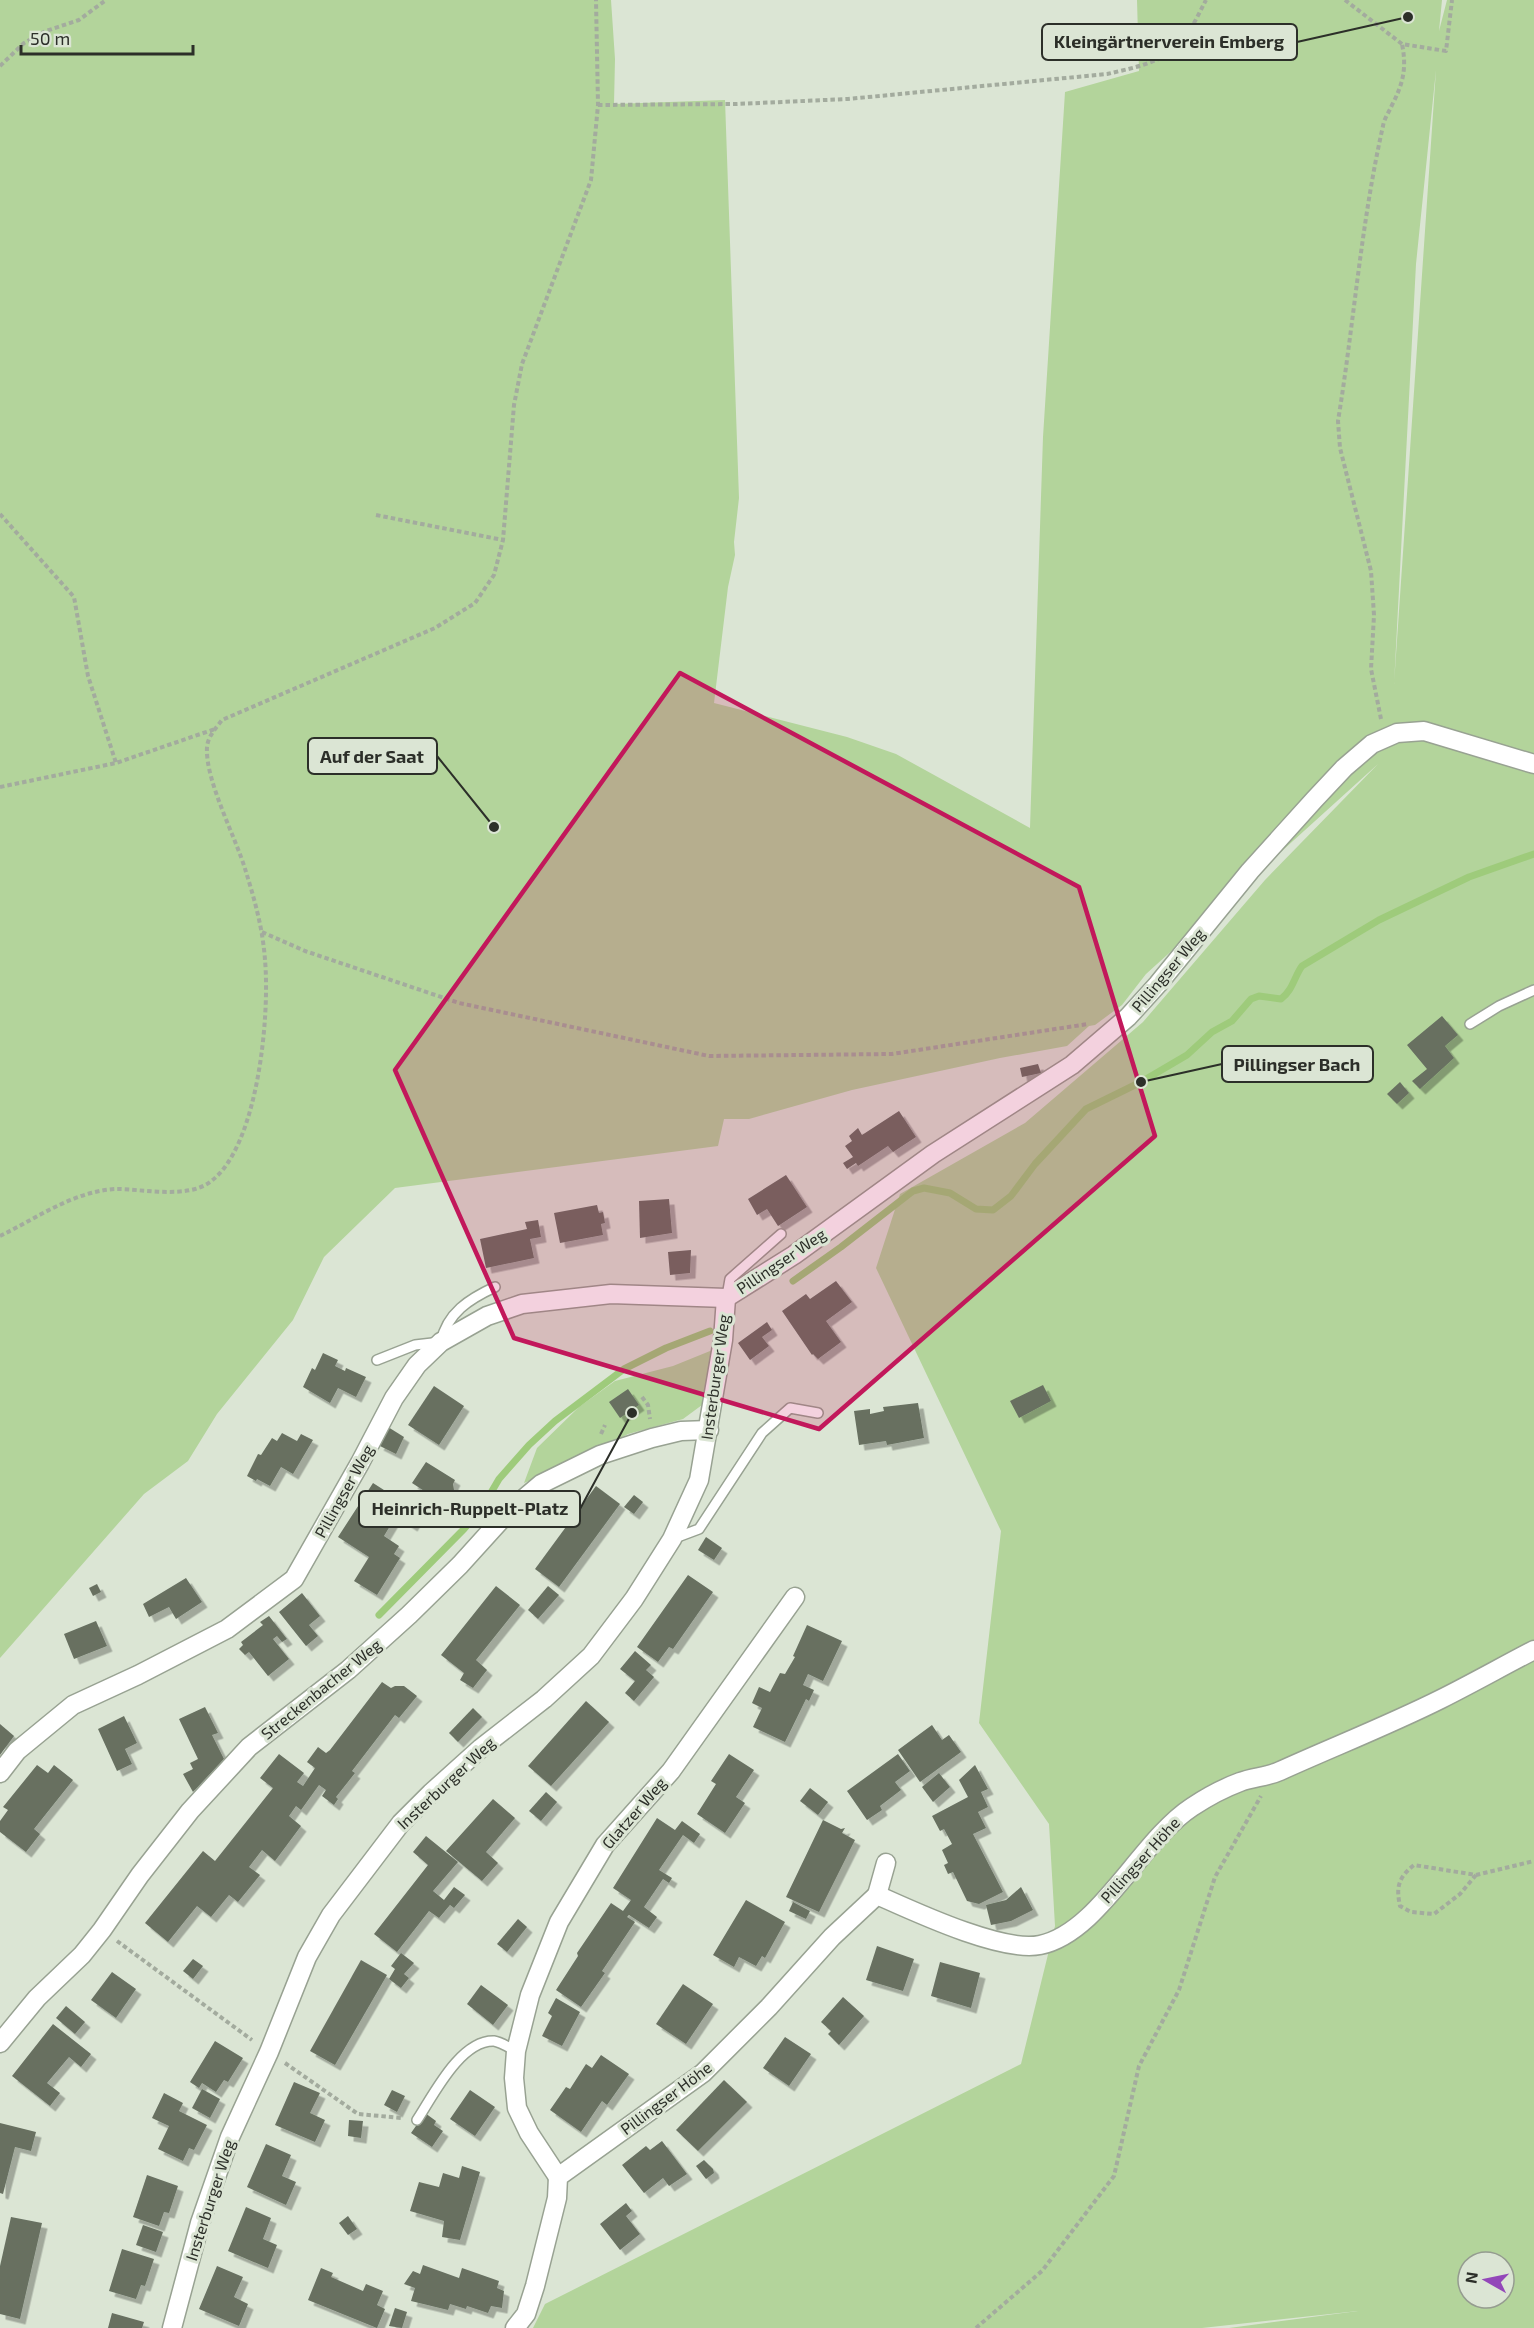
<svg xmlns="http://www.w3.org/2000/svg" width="1534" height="2328" font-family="'Exo 2',sans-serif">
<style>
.green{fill:#b3d49b;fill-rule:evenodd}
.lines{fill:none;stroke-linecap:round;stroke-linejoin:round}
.stream{stroke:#9ecb7b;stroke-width:7}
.building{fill:#677061;filter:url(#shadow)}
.lane-casing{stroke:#98a292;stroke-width:12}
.street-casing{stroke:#98a292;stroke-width:21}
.path{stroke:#a3ab9e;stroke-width:4;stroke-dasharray:4.5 3;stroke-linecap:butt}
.lane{stroke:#fff;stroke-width:9}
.street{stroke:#fff;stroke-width:18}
.marked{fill:#c2185b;fill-opacity:0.2;stroke:#c2185b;stroke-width:4.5;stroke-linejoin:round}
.labels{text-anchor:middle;stroke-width:6;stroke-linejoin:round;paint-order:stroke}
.street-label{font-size:16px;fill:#2c2f29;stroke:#dbe5d4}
.leader{fill:none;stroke:#2c2f29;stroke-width:2}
.callout-dot{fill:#2c2f29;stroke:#dbe5d4;stroke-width:2}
.callout{fill:#dbe5d4;stroke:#2c2f29;stroke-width:2}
.callout-label{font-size:18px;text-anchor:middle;font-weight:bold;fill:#2c2f29}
</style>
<defs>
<filter id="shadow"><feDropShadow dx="5.5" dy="5.5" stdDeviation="0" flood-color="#0004"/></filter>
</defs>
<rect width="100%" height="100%" fill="#dbe5d4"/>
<g class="green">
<path d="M0,0h611l4,59 -1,45 111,-4 14,398 -5,44 1,13 -7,32 -14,116 133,34 49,17 134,74 13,-391 22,-345 74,-21 -2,-71h305l-3,31 8,-31h87v2328h-305l129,-17 -156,17h-669l12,-24 476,-240 34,-138 -6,-102 -70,-101 22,-192 -125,-263 24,-74 125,-71 118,-101 122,-142 113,-116 -232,210 -24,31 -27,20 -6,1 -22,20 -67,12 -148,32 -103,29h-25l-6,27 -323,42 -71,69 -31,63 -76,94 -29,47 -44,33 -144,164zM1436,70l-42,614v1l22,-421zM1468,2262h36v36h-36z"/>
<path d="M715,1349l-13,56 -19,14 -55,15 -53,28 -51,21 13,-35 42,-41 36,-26 58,-15z"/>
</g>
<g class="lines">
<g class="stream">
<path d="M793,1281l48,-34 72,-56 11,-3 26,5 26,16 17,1 18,-14 24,-32 51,-55 55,-27 46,-27 25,-23 20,-11 19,-22 8,-3 22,3c12,-9 13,-22 21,-33l77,-46 90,-43 65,-23"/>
<path d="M379,1615l85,-86 18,-21 17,-29 30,-34 26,-24 69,-52 42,-21 44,-17"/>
</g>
</g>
<g class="building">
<path d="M1442,1016l16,19 -13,11 9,12 -34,31 -8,-8 15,-12 -20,-24z"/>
<path d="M1038,1064l3,9 -19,4 -2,-9z"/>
<path d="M1400,1082l9,11 -12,11 -10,-10z"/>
<path d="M899,1111l17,26 -23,15 -5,-6 -30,20 -2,-3 -9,6 -4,-6 10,-6 -8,-11 7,-5 -3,-5 9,-8 4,7z"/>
<path d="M786,1175l21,32 -29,19 -11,-17 -10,6 -9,-16z"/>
<path d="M669,1199l3,34 -32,5 -1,-37z"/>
<path d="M597,1205l2,8 4,-1 2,11 -4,1 2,11 -43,8 -6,-30z"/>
<path d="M538,1220l3,17 -11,2 4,19 -48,10 -6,-29 47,-10 -2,-7z"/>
<path d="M691,1250l-1,23 -20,2 -2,-23z"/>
<path d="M836,1281l16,21 -26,19 15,21 -23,17 -5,-5 -1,1 -30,-44 24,-17 4,5z"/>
<path d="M767,1322l5,8 -10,7 7,9 -19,14 -12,-17z"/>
<path d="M323,1353l15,7 -3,6 10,5 1,-3 20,9 -10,20 -18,-9 -8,15 -27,-16 9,-19 3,2z"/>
<path d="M1043,1385l8,16 -32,17 -9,-17z"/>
<path d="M434,1386l30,20 -25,39 -31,-20z"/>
<path d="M628,1389l11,16 -19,13 -11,-16z"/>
<path d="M918,1403l6,35 -37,7 -1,-4 -27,4 -5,-34 16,-2v5l14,-3 -1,-4z"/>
<path d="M388,1427l16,10 -8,17 -18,-9z"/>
<path d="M282,1433l15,8 4,-7 12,6 -20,34 -12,-7 -11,19 -13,-7 -1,2 -9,-5 11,-22 3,1 11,-17 5,3z"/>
<path d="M426,1462l29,18 -2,4 1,6 -4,7 -7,2 -2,3 -29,-19z"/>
<path d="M373,1483l47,30 -8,13 -16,-10 -12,20 15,10 -5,8 6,4 -23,37 -23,-14 15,-24 -31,-20z"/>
<path d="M596,1486l24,18 -61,83 -24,-18z"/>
<path d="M634,1495l9,7 -9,12 -10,-7z"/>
<path d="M706,1537l16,11 -8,12 -16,-10z"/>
<path d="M688,1575l25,17 -40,57 -4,-2 -11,15 -21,-15z"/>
<path d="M186,1578l16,24 -26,17 -7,-12 -20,10 -6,-13z"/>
<path d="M97,1584l4,8 -8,4 -4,-8z"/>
<path d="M496,1586l24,19 -44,55 11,10 -14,18 -13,-8 4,-7 -23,-18z"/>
<path d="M548,1586l11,9 -21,24 -10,-9z"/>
<path d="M302,1593l18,23 -11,9 9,11 -12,10 -27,-34z"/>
<path d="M269,1616l18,23 -5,3 -5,-6 -4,3 16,20 -21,17 -19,-24 -4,3 -6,-6 4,-4 -2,-3 22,-17 -3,-3z"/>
<path d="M96,1621l11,25 -33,13 -10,-25z"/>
<path d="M807,1625l35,16 -19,40 -15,-7 -5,11 11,5 -5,11 -3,-2 -21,43 -32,-15 9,-19 -10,-5 7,-16 11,5 10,-19 5,1 10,-17 -2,-1z"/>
<path d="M635,1651l16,14 -5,5 8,7 -20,24 -9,-8 10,-12 -15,-12z"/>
<path d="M382,1682l9,6 4,-2h9l13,10 -18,22 -4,-3 -43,56 3,2 -19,24 2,2 -4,6 -12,-9 4,-6 -7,-5 -18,25 -5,-4 -7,10 12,10 -26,35 -13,-11 -13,17 11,8 -22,27 -9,-7 -18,22 -14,-11 -29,36 -23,-19 58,-72 12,10 58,-73 -13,-10 19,-24 25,19 -7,9 6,4 12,-18 -8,-6 11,-15 8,6 4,-3z"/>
<path d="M586,1701l23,21 -58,64 -23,-20z"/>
<path d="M205,1707l13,26 -6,2 12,24 -31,33 -10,-18 10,-5 -3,-6 8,-4 -19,-40z"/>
<path d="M473,1708l9,9 -24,25 -9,-9z"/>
<path d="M124,1716l13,27 -12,6 7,15 -15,7 -19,-42z"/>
<path d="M0,1724l14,12 -14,19z"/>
<path d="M932,1725l10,15 7,-5 12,17 -41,30 -22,-32z"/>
<path d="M729,1754l25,16 -18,27 9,6 -20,30 -28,-19 19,-30 -5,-3z"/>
<path d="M898,1754l12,17 -15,11 6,8 -21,16 2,4 -15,10 -20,-29z"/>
<path d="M37,1765l11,8 6,-8 19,15 -39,49 6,5 -14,18 -26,-20v-11l8,-11 -5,-3z"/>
<path d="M975,1765l13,24 -7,3 7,15 -10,5 8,16 -13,6 30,58 -24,12 -12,-3 -14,-29 -5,2 -4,-9 4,-2 -6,-13 10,-6 -8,-15 -4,2 -8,-15 36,-19 -9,-17z"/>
<path d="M939,1773l11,14 -17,15 -11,-15z"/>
<path d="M810,1788l18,14 -10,13 -18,-14z"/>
<path d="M546,1792l11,10 -16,19 -12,-10z"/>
<path d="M493,1799l22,19 -29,34 12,11 -16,18 -36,-30z"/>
<path d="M657,1818l18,12 7,-9 18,13 -6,9 -11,-8 -24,35 13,8 -3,5 -6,-4 -19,28 13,10 -8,11 -20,-13 -2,2 8,5 -33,49 3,2 -24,34 -25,-17 22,-34 -1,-3 34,-50 12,8 8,-11 -18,-12z"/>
<path d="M823,1820l18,9 4,-1 -3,5 13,7 -36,72 -33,-15z"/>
<path d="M426,1836l32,26 -25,29 11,9 10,-13 11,8 -11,13 -4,-3 -11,13 -10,-7 -32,41 -23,-18 54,-69 -15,-13z"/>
<path d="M1021,1887l12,23 -22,11 -20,4 -5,-20 20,-5z"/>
<path d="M746,1900l39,22 -20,36 -3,-2 -6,10 -17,-9 -5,10 -21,-12z"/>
<path d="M793,1902l17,9 -4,8 -17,-8z"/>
<path d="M518,1919l9,8 -20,25 -10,-8z"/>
<path d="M877,1946l37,13 -11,32 -37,-11z"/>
<path d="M401,1953l13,10 -10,11 5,4 -8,10 -12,-9 6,-10 -4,-3z"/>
<path d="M193,1959l10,7 -10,13 -10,-8z"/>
<path d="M361,1960l26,15 -52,90 -25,-14z"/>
<path d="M940,1962l40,11 -9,35 -40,-12z"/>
<path d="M112,1972l24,17 -20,29 -25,-18z"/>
<path d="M683,1984l30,20 -27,40 -30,-20z"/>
<path d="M481,1985l27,20 -15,20 -26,-21z"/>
<path d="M843,1997l21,19 -25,29 -11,-11 3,-3 -10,-9z"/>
<path d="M556,1998l24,14 -18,34 -20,-10 10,-20 -4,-3z"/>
<path d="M66,2006l19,16 -10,12 -19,-16z"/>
<path d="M53,2024l38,30 -10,13 -12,-10 -22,26 13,10 -10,13 -38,-30z"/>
<path d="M785,2037l26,17 -22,32 -26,-18z"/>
<path d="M215,2041l28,17 -15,24 -4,-2 -8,12 -14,-9 -3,5 -9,-6z"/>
<path d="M601,2055l28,19 -22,31 -5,-4 -21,31 -31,-22 16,-23 4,2 16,-25 6,4z"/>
<path d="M724,2080l23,22 -49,49 -22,-21z"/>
<path d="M294,2082l26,11 -10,20 15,7 -10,22 -40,-17z"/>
<path d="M202,2089l18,10 -10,19 -18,-10z"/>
<path d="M392,2090l13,6 -8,16 -13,-7z"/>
<path d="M470,2090l25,17 -20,29 -25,-17z"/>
<path d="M164,2093l19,10 -4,8 28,14 -13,25 -5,-2 -6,13 -25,-12 11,-23 -17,-8z"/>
<path d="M425,2113l11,8 -2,4 9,6 -11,16 -21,-14z"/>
<path d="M349,2120l14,1 -2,17 -13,-2z"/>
<path d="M0,2123l36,9 -5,19 -16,-4 -12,47 -3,-1z"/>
<path d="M662,2141l25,33 -18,12 -6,-8 -19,15 -22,-28 24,-19 4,4z"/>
<path d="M266,2144l25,11 -9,21 14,6 -10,23 -39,-18z"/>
<path d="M704,2160l9,9 1,4 -8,6 -10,-13z"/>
<path d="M462,2166l18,6 -20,68 -18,-3 2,-16 -34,-10 9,-29 20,5 4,-14 16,5z"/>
<path d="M147,2175l31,11 -9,27 -5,-1 -5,14 -26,-9z"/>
<path d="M626,2203l6,8 -6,5 14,18 -20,16 -20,-26z"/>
<path d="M246,2207l25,11 -8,21 14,6 -9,23 -40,-17z"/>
<path d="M348,2216l9,13 -9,6 -9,-12z"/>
<path d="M11,2217l31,6 -22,96 -20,-5v-48z"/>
<path d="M143,2225l20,7 -7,20 -20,-7z"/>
<path d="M122,2249l32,10 -9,27 -4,-1 -5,14 -27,-8z"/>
<path d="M423,2265l36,13 3,-10 37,13 -2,7 7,3 -2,17 -11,-2 -3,7 -21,-7 -1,3 -16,-5 -2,6 -37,-9 4,-13 -11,-4 9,-13 7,3z"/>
<path d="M217,2266l26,11 -9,20 14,7 -9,22 -40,-17z"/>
<path d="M321,2268l12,5 -2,4 32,14 3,-7 17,7 -6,14 8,4 -8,19 -69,-28z"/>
<path d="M395,2308l12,4 -5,16 -13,-2z"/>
<path d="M112,2313l32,9 -2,6h-34z"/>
</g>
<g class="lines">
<g class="lane-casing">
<g id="lane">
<path d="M1470,1024l29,-18 35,-16"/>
<path d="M727,1296l3,-17 51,-45"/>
<path d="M377,1360l38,-15 26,-3c6,-29 28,-43 54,-55"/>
<path d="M675,1538l24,-9 63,-96 28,-25 28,5"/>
<path d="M417,2120c16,-24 43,-80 77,-79 7,1 16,7 22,10"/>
</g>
</g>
<g class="street-casing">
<g id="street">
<path d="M0,1773l17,-22 56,-46 65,-30 89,-46 67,-50 66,-116 34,-65 23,-33 24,-23 46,-26 35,-12 89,-10 115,4 68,-43 139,-101 139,-89 56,-48 30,-33 92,-113 64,-71 30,-32 28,-24 25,-11 27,-2 110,33"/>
<path d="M877,1895l9,-32"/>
<path d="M0,2043l37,-45 45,-43 20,-25 38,-55 50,-64 59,-64 99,-77 61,-55 51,-50 48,-53 33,-28 59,-29 52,-17 29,-7 28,-1"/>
<path d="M558,2177l-29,-44 -12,-25 -3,-30 2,-27 14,-56 29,-73 46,-77 66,-74 124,-174"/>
<path d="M172,2328l28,-105 30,-86 39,-85 38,-95 24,-42 70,-92 30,-30 50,-45 63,-49 47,-43 43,-57 38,-60 27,-59 24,-140 3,-42"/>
<path d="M515,2328l11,-14 9,-28 22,-88 1,-21 145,-104 66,-66 63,-70 45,-42c36,16 125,58 163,50 59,-12 100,-104 152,-138 15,-10 32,-19 48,-25 13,-5 27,-5 40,-11 53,-24 109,-46 161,-72 32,-16 62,-33 93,-49"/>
</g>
</g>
<g class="path">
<path d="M1345,0l57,44 44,7 6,-51"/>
<path d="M0,66l24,-23 22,-12 33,-11 27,-20"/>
<path d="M598,105l138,-1 112,-5 259,-25c21,-5 49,-10 66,-24 15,-12 24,-33 33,-50"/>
<path d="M0,514l74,83 14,79 28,87"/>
<path d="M376,515l127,25"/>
<path d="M1381,719l-10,-50 3,-54 -3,-44 -31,-123 -2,-27c16,-98 23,-198 45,-295 1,-7 6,-14 9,-21 11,-21 15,-37 10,-61"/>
<path d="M0,787l116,-24 99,-34"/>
<path d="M262,932l43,19 154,52 250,53 183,-2 196,-30"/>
<path d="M0,1236c37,-18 74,-45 116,-47 27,0 71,10 94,-7 48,-34 60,-166 55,-222 -2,-30 -10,-59 -19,-88 -10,-35 -41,-91 -39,-125 1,-11 9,-19 15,-27l213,-92 40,-25 19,-28 9,-35 11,-135 8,-41 69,-184 7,-75 -2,-105"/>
<path d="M642,1397l6,8 2,14"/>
<path d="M601,1434l4,-9"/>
<path d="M1476,1875l-16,19 -26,20 -23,-2 -11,-6c-4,-19 -2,-28 14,-41l62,10 58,-14"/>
<path d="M117,1941l135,99"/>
<path d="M285,2063l73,51 44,4"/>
<path d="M976,2328l66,-57 72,-95 25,-110 40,-76 36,-113 46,-81"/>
</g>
<use href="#lane" class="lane"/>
<use href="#street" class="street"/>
</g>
<path class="marked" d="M680,673l399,214 76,249 -336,293 -305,-91 -119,-268z"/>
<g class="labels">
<g class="street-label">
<text transform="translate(1168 970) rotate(-50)" y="6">Pillingser Weg</text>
<text transform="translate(781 1261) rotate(-34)" y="6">Pillingser Weg</text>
<text transform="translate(715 1377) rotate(-82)" y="6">Insterburger Weg</text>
<text transform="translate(344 1491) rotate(-61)" y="6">Pillingser Weg</text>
<text transform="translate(321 1689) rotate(-39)" y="6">Streckenbacher Weg</text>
<text transform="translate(446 1783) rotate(-43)" y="6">Insterburger Weg</text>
<text transform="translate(634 1813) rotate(-49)" y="6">Glatzer Weg</text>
<text transform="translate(1140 1860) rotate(-48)" y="6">Pillingser Höhe</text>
<text transform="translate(666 2098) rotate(-37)" y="6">Pillingser Höhe</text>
<text transform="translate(210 2200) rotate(-72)" y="6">Insterburger Weg</text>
</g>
</g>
<path class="leader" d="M1408 17L1297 42M494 827L437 756M1141 1082L1222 1064M632 1413L580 1509"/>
<g class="callout-dot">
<circle cx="1408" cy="17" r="6"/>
<circle cx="494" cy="827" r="6"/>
<circle cx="1141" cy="1082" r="6"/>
<circle cx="632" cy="1413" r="6"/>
</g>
<g class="callout">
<rect x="1042" y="24" width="255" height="36" rx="6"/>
<rect x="308" y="738" width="129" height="36" rx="6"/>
<rect x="1222" y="1046" width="151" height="36" rx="6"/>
<rect x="359" y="1491" width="221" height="36" rx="6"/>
</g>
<g class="callout-label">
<text x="1169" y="48">Kleingärtnerverein Emberg</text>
<text x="372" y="763">Auf der Saat</text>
<text x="1297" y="1071">Pillingser Bach</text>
<text x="470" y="1515">Heinrich-Ruppelt-Platz</text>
</g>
<g transform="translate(1486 2280) rotate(279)"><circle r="28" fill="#dbe5d4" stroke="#959c90" stroke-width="1.5"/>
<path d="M0-4.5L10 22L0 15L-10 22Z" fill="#9347b9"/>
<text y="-9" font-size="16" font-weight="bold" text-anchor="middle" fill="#2c2f29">N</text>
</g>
<path d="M21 45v9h172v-9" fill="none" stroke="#2c2f29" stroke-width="3"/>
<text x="30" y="45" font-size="18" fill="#2c2f29" stroke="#dbe5d4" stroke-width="4.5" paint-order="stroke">50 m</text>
</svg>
